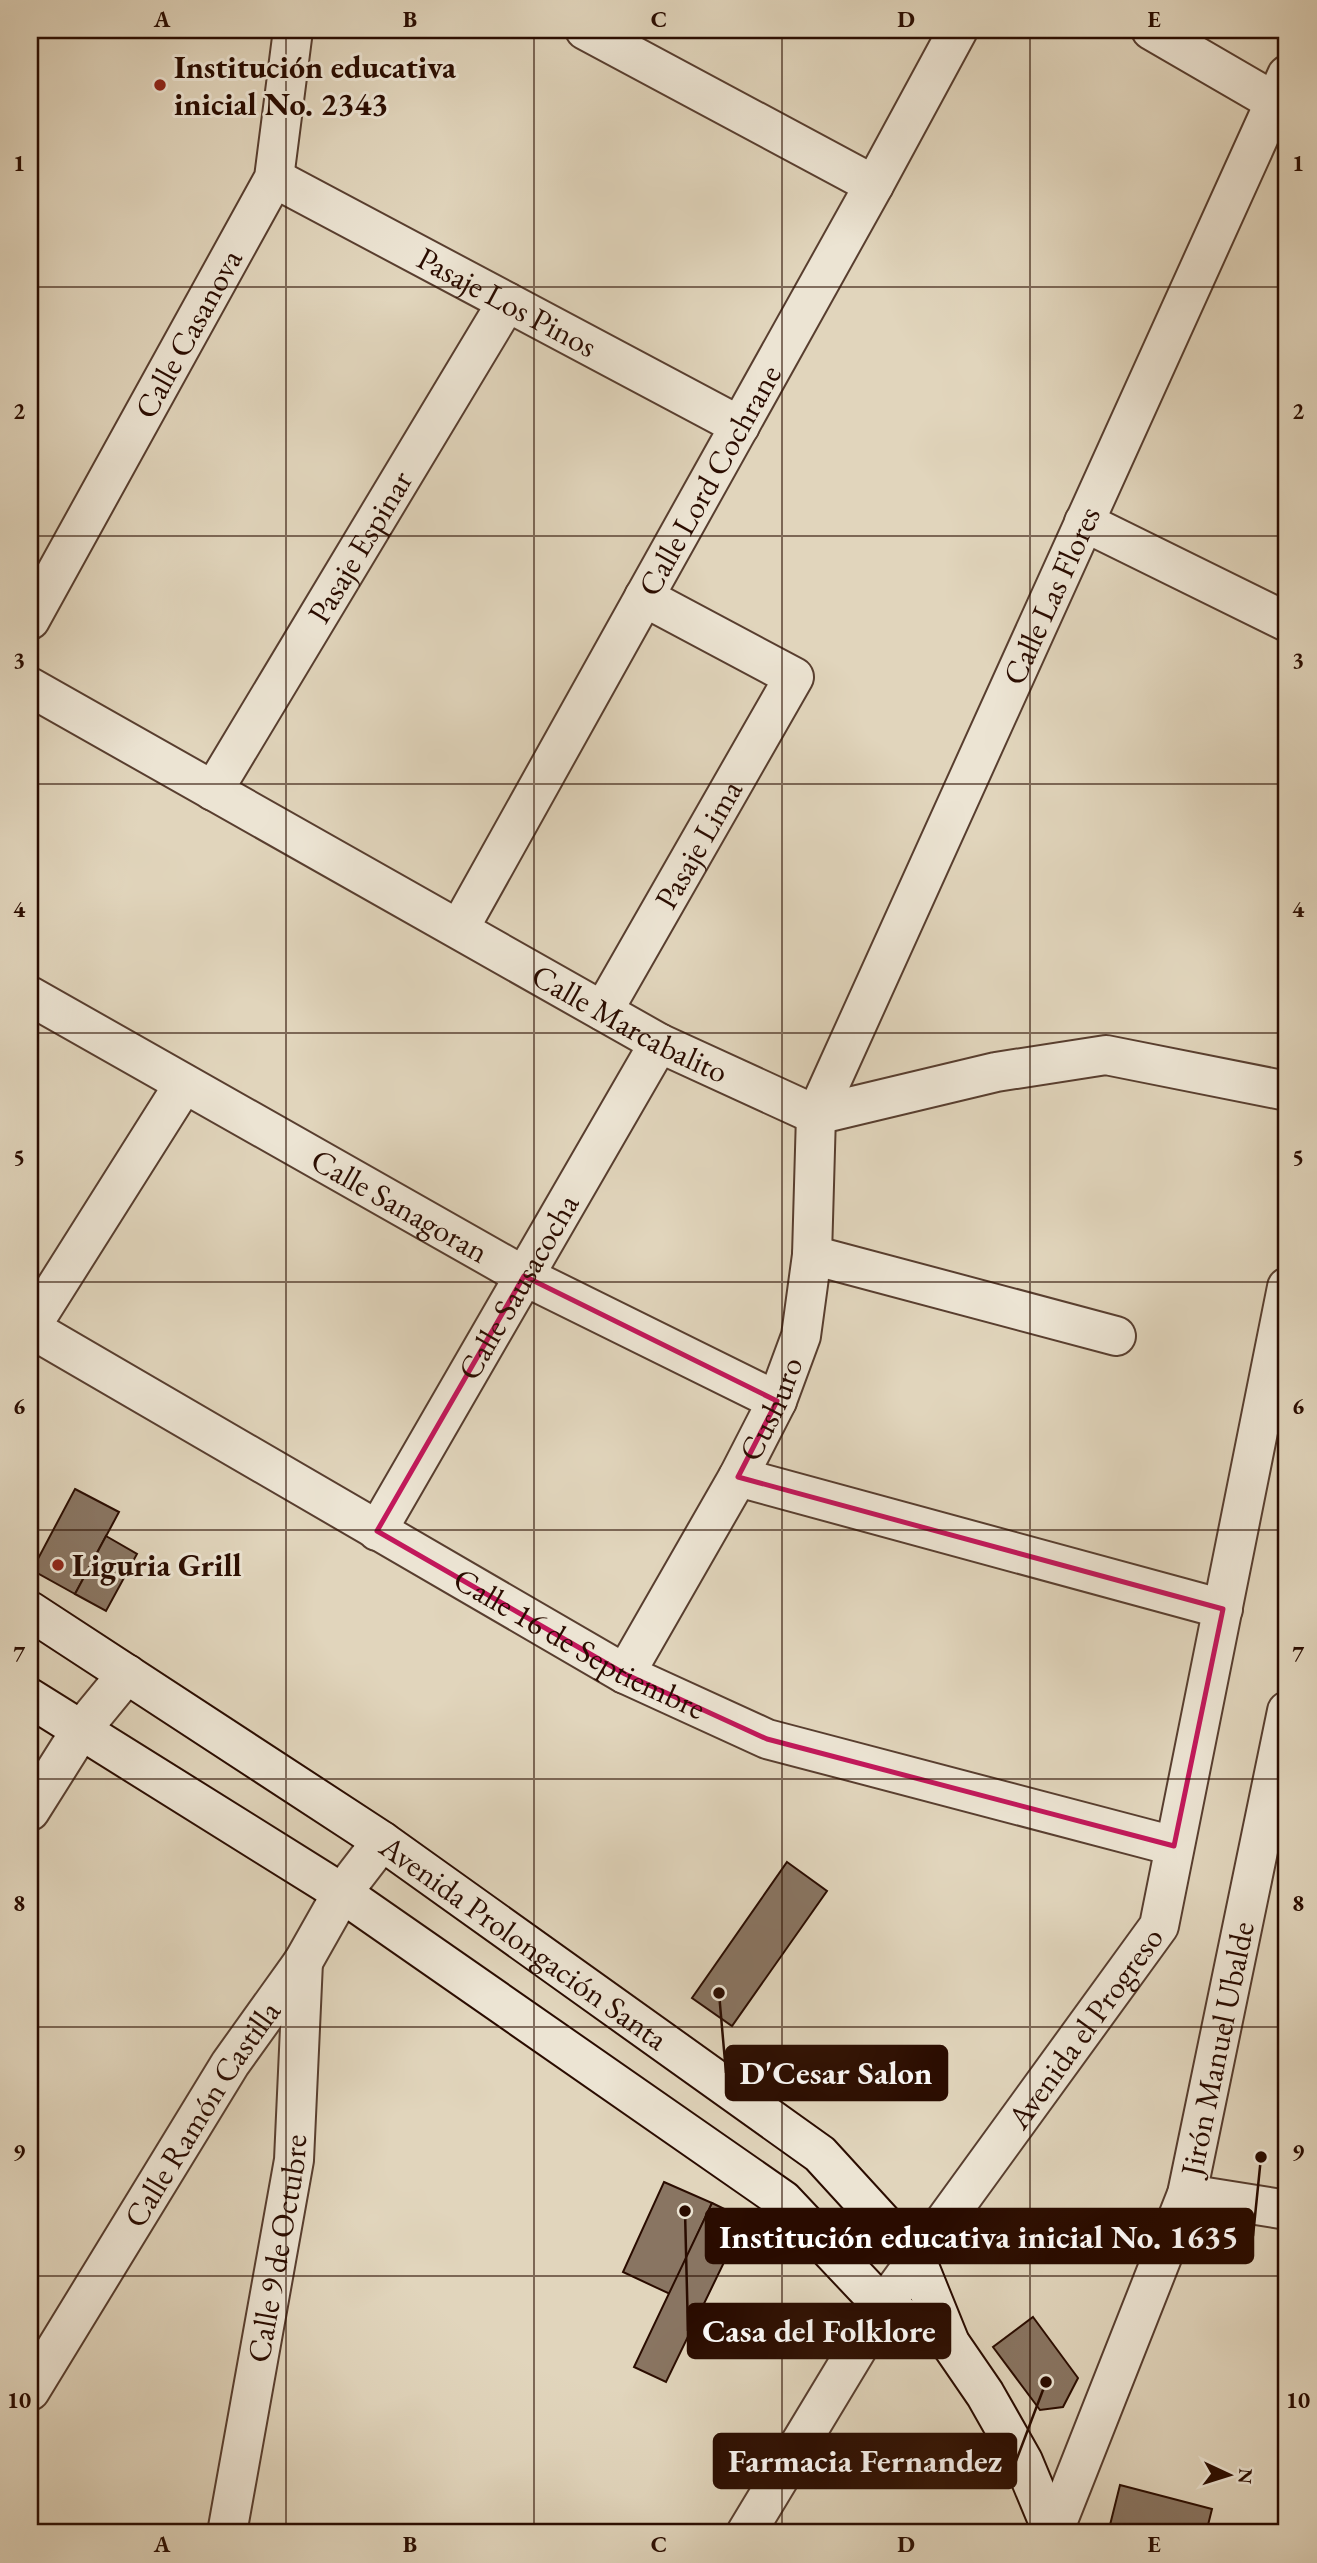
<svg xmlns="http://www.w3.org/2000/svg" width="1317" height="2563" font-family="'EB Garamond',serif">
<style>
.building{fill:#897562;stroke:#2a0c00;stroke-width:2}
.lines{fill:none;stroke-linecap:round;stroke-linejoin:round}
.street-casing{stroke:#583e2f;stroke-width:42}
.secondary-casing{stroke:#2a0c00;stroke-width:42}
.street{stroke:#ece4d3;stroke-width:38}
.secondary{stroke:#ece4d3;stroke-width:38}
.marked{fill:none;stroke:#c2185b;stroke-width:5;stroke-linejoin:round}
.grid{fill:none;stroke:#2a0c00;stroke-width:2;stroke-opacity:0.55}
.poi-dot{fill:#8f2418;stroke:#ece4d3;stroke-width:2.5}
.labels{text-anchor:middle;stroke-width:6;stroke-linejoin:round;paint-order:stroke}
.poi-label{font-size:32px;font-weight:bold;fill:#2a0c00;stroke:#ece4d3;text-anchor:start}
.street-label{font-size:32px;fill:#2a0c00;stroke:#ece4d3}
.leader{fill:none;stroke:#2a0c00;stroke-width:2.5}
.callout-dot{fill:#2a0c00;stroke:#ece4d3;stroke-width:2.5}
.callout{fill:#2a0c00;stroke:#2a0c00;stroke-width:2.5}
.callout-label{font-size:33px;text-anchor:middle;font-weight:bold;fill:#fff}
.neatline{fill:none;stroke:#2a0c00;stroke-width:2.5}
.grid-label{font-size:23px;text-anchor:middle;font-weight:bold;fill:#2a0c00}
</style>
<rect width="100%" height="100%" fill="#e1d5bc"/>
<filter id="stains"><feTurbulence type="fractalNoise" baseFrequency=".00286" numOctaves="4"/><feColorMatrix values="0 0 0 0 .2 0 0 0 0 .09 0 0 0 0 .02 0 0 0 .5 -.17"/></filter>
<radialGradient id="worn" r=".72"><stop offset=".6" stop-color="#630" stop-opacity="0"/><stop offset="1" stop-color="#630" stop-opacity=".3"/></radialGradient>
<g class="building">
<path d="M75,1489l44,23 -44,82 -43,-24z"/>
<path d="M106,1536l31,18 -31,57 -31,-17z"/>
<path d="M787,1862l40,29 -95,135 -40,-28z"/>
<path d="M664,2182l48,21 -42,91 -47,-22z"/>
<path d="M712,2203l33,16 -79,163 -32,-15z"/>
<path d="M1033,2317l45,61 -15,29 -23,3 -47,-63z"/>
<path d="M1120,2485l92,24 -6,24h-98z"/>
</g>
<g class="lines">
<g class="street-casing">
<g id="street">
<path d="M585,30l289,155"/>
<path d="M1151,30l136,79"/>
<path id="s1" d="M274,178l466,248"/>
<path d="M1084,522l203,100"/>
<path id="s2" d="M30,620l244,-442 19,-148"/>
<path id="s3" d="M30,687l629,356 157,72 180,-43 110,-17 181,36"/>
<path id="s4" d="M213,791l294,-489"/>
<path id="s5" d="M459,929l415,-744 84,-155"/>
<path id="s6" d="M30,996l494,280 253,125"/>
<path id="s7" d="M603,1011l191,-334 -150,-80"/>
<path d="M812,1255l304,81"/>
<path id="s8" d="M30,1328l595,346 142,65 407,107"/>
<path d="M30,1328l154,-244"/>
<path d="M738,1477l485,132"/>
<path id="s9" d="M377,1531l282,-488"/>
<path id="s10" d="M625,1674l113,-197 39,-76 24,-65 11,-81 4,-140 471,-1040"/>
<path d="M30,1811l51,-81 46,-56"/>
<path d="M1187,2194l100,16"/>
<path id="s11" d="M30,2391l200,-327 73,-102 39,-69 40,-52"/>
<path id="s12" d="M227,2533l67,-373 9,-198"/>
<path id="s13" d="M746,2533l137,-227 276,-380 128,-639"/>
<path id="s14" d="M1053,2533l134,-339 100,-483"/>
</g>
</g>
<g class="secondary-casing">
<g id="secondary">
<path id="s15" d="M30,1611l352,230 438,313 96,105 34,84 35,51 38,67 30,72"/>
<path d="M30,1698l312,195 441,307 100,106 67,37"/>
</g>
</g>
<use href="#street" class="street"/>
<use href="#secondary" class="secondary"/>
</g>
<path class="marked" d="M524,1276l253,125 -39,76 485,132 -49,237 -407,-107 -142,-65 -248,-143z"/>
<path class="grid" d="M286,30v2503M534,30v2503M782,30v2503M1030,30v2503M30,287h1257M30,536h1257M30,784h1257M30,1033h1257M30,1282h1257M30,1530h1257M30,1779h1257M30,2027h1257M30,2276h1257"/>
<g class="poi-dot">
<circle cx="160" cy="85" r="7"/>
<circle cx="58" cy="1565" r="7"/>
</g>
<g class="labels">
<g class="poi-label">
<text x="174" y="78">Institución educativa<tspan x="174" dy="37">inicial No. 2343</tspan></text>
<text x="72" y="1576">Liguria Grill</text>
</g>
<g class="street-label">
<text dy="11" stroke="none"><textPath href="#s1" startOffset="264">Pasaje Los Pinos</textPath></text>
<text dy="11" stroke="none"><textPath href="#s2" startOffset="327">Calle Casanova</textPath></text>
<text dy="11" stroke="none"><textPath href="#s5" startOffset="514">Calle Lord Cochrane</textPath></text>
<text dy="11" stroke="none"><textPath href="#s4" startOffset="285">Pasaje Espinar</textPath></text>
<text dy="11" stroke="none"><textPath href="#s10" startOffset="1174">Calle Las Flores</textPath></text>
<text dy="11" stroke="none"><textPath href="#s7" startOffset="192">Pasaje Lima</textPath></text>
<text dy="11" stroke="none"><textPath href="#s3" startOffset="688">Calle Marcabalito</textPath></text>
<text dy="11" stroke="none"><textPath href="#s6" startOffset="425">Calle Sanagoran</textPath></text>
<text dy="11" stroke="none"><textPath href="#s9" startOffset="282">Calle Sausacocha</textPath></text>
<text dy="11" stroke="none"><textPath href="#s10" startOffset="303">Cushuro</textPath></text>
<text dy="11" stroke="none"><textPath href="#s8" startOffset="634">Calle 16 de Septiembre</textPath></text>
<text dy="11" stroke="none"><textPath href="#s15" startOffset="595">Avenida Prolongación Santa</textPath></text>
<text dy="11" stroke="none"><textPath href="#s13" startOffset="609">Avenida el Progreso</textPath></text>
<text dy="11" stroke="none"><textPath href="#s14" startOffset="513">Jirón Manuel Ubalde</textPath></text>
<text dy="11" stroke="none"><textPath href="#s11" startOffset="326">Calle Ramón Castilla</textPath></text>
<text dy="11" stroke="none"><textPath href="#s12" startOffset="289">Calle 9 de Octubre</textPath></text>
</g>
</g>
<path class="leader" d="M719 1993L726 2073M1261 2157L1253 2236M685 2211L688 2331M1046 2382L1016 2461"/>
<g class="callout-dot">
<circle cx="719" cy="1993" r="7"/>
<circle cx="1261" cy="2157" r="7"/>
<circle cx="685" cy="2211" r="7"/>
<circle cx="1046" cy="2382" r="7"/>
</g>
<g class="callout">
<rect x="726" y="2046" width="221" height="54" rx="7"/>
<rect x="706" y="2209" width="547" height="54" rx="7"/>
<rect x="688" y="2304" width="262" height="54" rx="7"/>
<rect x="714" y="2434" width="302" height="54" rx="7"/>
</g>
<g class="callout-label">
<text x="836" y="2084">D'Cesar Salon</text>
<text x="979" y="2248">Institución educativa inicial No. 1635</text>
<text x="819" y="2342">Casa del Folklore</text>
<text x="865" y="2472">Farmacia Fernandez</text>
</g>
<rect width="1317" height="2563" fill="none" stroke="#e1d5bc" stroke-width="77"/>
<g transform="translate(1229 2475) rotate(94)" stroke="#ece4d3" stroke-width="5" paint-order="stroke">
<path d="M0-5L12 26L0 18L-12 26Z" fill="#2a0c00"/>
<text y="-10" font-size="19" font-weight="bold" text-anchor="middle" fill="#2a0c00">N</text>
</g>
<rect x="38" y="38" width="1240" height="2486" class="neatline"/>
<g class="grid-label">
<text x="162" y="27">A</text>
<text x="410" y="27">B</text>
<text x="659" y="27">C</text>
<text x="906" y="27">D</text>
<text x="1154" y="27">E</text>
<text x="19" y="171">1</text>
<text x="1298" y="171">1</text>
<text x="19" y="419">2</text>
<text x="1298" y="419">2</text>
<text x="19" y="668">3</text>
<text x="1298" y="668">3</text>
<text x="19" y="917">4</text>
<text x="1298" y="917">4</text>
<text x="19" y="1165">5</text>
<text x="1298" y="1165">5</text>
<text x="19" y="1414">6</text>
<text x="1298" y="1414">6</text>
<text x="19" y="1662">7</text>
<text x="1298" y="1662">7</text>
<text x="19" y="1911">8</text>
<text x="1298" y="1911">8</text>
<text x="19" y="2160">9</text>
<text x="1298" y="2160">9</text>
<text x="19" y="2408">10</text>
<text x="1298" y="2408">10</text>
<text x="162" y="2552">A</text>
<text x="410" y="2552">B</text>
<text x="659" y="2552">C</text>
<text x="906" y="2552">D</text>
<text x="1154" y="2552">E</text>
</g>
<rect width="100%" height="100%" filter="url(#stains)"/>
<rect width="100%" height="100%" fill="url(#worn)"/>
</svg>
